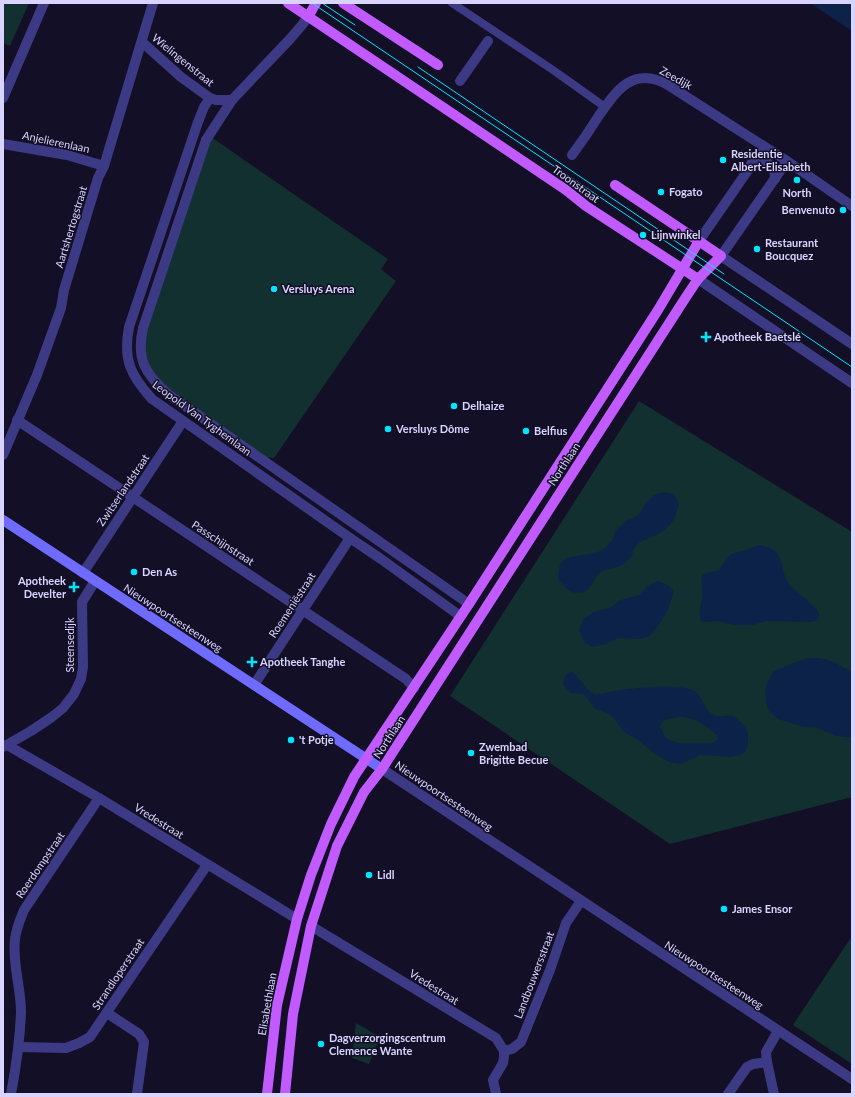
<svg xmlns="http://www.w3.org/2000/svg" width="855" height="1097" font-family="Lato,sans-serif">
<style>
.green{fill:#12302f}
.water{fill:#0c2248;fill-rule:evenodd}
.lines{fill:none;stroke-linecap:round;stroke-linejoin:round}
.pedestrian{stroke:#3d3a85;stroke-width:8}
.minor{stroke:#3d3a85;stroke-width:10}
.tertiary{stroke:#3d3a85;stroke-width:10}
.secondary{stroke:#6f6bff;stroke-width:10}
.primary{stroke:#c25bff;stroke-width:10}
.tram{stroke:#00e5ff;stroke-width:1}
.poi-dot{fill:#00e5ff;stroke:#130f26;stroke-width:1.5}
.labels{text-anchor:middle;stroke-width:3;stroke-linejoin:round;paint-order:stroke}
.street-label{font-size:11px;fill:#d9d4ff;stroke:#130f26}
.poi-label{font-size:11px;font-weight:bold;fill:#d9d4ff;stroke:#130f26;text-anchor:start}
</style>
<rect width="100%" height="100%" fill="#130f26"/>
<g class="green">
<path d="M3,3h26l-19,43 -7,-3z"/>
<path d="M211,137l177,122 -7,10 15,12 -122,177 -11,-1 -110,-80 -11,-34z"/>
<path d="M639,401l213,131v265l-182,47 -220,-148z"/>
<path d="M852,936v128l-59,-39z"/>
<path d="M356,1023l24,14 -11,27 -17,-6z"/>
</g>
<g class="water">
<path d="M810,3h42v28z"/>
<path d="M664,492l10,2 5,9c-4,21 -11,27 -30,35 -5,2 -10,4 -13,8 -2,2 -3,6 -4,9 -2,4 -8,10 -14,12 -6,2 -12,1 -17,5 -9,6 -9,20 -21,21 -10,1 -16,-7 -22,-14l2,-15 6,-6 32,-6 7,-4 8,-9 2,-8 12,-11 6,-2 6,-4 6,-10 9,-9z"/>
<path d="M761,545c28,6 16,24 29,40 8,9 19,16 27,25l2,4 -1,5 -5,3 -47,-1 -14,4h-18l-15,-4 -12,1 -6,-1c-3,-9 0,-14 1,-23 1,-7 -2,-15 0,-23l4,-2 13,-3c11,-17 7,-15 27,-20 5,-2 9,-4 15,-5z"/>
<path d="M658,581l8,3 8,6 -5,17 -9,17 -10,12 -10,3 -22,-1 -12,6 -13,3 -9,-5 -5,-12 4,-11 13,-8 14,-3 11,-8 18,-5 10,-10z"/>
<path d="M807,658c10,0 18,0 27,4 6,3 11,7 18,9v67l-15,-2 -23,-9h-10l-26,-8 -9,-8 -3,-8 -1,-15 5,-11 4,-6z"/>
<path d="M571,672l5,3 11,14 8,6c9,-1 16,-4 24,-5 17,-2 59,-6 74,0 11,5 10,21 21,25 6,3 12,-1 18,1 1,0 4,2 5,3 12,8 13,19 9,32l-6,4 -10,2 -30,-2 -19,9 -10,-1 -16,-9 -17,-14 -14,-8 -13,-17 -17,-7 -6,-9 -5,-5 -12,-1 -7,-7 -1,-4 2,-6zM680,717c16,0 25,9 37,18v5l-4,3h-36l-11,-5 -6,-11 4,-7z"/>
</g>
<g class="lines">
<path class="pedestrian" d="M452,3l101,67 52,37"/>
<g class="minor">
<path d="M142,42l39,35 29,21 6,2h16l58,-61 12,-14 6,-8"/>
<path d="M460,81l28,-40"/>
<path d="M3,98l41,-95"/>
<path d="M210,98l-6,9 -6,15 -69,205c-6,32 1,48 23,72l198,139 31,21 75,54 4,4"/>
<path d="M232,100l-26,40 -63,188c-7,31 2,46 25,66l301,210"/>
<path d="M3,144l64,11 37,11"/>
<path d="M572,155c9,-12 18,-25 26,-38 18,-26 35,-52 70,-32l119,76 65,45"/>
<path d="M751,164c15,-6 24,-1 24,15"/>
<path d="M699,241l65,-94"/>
<path d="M721,256l66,-95"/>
<path d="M17,420l389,259 8,9"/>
<path d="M3,455l34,-80 24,-67 3,-18 34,-112 6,-12 49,-163"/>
<path d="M83,573l100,-152"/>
<path d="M254,685l96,-147"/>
<path d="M7,745l92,53 198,121"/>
<path d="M3,747l28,-16 21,-14 11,-9 11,-14 7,-15 2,-12 -1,-65 13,-21"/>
<path d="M311,926l185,112 8,13v6l-1,6 -10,17 3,14"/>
<path d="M107,1013l32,21 5,8 -7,52"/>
<path d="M19,1047l47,1 13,-5 11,-6 117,-172"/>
<path d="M504,1051l8,-2 9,-7 29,-72 16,-47 15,-22"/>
<path d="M11,1094c5,-27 9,-54 10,-82 0,-24 -9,-49 -6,-73 1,-10 5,-19 9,-29l75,-112"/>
<path d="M728,1094l19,-27 6,-3 14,-2"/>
<path d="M774,1094l-7,-32 -1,-10 12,-21"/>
</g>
<g class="tertiary">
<path d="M721,256l131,88"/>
<path d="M698,279l154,104"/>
<path d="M382,769l470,310"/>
</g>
<path class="secondary" d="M3,520l379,249"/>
<g class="primary">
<path d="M288,3l278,187 20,16 112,73"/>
<path d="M343,3l95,62"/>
<path d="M308,17l8,-14"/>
<path d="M267,1094l10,-89 20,-86 14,-44 20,-51 23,-47 115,-173 189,-294 41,-69"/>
<path d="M285,1094l8,-80 18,-88 26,-80 27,-54 18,-23 304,-472 12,-18 23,-23 -106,-71"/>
</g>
<g class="tram">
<path d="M312,3l540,364"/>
<path d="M322,3l33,22"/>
<path d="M418,67l306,207"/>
</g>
</g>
<g class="poi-dot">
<circle cx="723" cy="160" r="4"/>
<circle cx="797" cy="180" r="4"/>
<circle cx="661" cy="192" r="4"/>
<circle cx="843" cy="210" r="4"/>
<circle cx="643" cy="235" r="4"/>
<circle cx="757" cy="249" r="4"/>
<circle cx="274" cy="289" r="4"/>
<path d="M704 331h4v4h4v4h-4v4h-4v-4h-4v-4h4z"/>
<circle cx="454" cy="406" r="4"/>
<circle cx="388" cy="429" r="4"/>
<circle cx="526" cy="431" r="4"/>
<circle cx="134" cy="572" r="4"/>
<path d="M72 581h4v4h4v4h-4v4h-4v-4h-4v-4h4z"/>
<path d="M250 656h4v4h4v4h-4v4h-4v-4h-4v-4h4z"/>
<circle cx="291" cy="740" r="4"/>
<circle cx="471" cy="753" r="4"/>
<circle cx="369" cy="875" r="4"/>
<circle cx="724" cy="909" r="4"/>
<circle cx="321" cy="1044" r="4"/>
</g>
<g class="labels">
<g class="street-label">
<text transform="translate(183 60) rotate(39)" y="4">Wielingenstraat</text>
<text transform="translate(676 78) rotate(29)" y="4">Zeedijk</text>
<text transform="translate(56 142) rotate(12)" y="4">Anjelierenlaan</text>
<text transform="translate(576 184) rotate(36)" y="4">Troonstraat</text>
<text transform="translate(71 227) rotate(-73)" y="4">Aartshertogstraat</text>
<text transform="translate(202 418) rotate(36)" y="4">Leopold Van Tyghemlaan</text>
<text transform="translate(564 464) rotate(-57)" y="4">Northlaan</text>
<text transform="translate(123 490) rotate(-56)" y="4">Zwitserlandstraat</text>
<text transform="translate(223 543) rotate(33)" y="4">Passchijnstraat</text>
<text transform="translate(292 605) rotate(-57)" y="4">Roemeniëstraat</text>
<text transform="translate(173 618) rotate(33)" y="4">Nieuwpoortsesteenweg</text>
<text transform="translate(70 645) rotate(-90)" y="4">Steensedijk</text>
<text transform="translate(389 737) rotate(-57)" y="4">Northlaan</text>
<text transform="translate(444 796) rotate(34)" y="4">Nieuwpoortsesteenweg</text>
<text transform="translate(159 821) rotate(32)" y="4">Vredestraat</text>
<text transform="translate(40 865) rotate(-56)" y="4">Roerdompstraat</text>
<text transform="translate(118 974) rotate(-56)" y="4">Strandloperstraat</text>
<text transform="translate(534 975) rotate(-69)" y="4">Landbouwersstraat</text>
<text transform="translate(714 975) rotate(33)" y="4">Nieuwpoortsesteenweg</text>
<text transform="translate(434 987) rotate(32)" y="4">Vredestraat</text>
<text transform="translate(267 1004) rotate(-80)" y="4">Elisabethlaan</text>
</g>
<g class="poi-label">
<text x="731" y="158">Residentie<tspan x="731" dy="13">Albert-Elisabeth</tspan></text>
<text x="669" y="196">Fogato</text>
<text x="797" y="197" text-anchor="middle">North</text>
<text x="835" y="214" text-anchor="end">Benvenuto</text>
<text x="651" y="239">Lijnwinkel</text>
<text x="765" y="247">Restaurant<tspan x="765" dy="13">Boucquez</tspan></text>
<text x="282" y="293">Versluys Arena</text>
<text x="714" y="341">Apotheek Baetslé</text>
<text x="462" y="410">Delhaize</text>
<text x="396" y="433">Versluys Dôme</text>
<text x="534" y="435">Belfius</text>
<text x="142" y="576">Den As</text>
<text x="66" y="585" text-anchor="end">Apotheek<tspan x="66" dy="13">Develter</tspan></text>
<text x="260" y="666">Apotheek Tanghe</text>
<text x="299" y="744">'t Potje</text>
<text x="479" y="751">Zwembad<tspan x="479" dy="13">Brigitte Becue</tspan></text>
<text x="377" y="879">Lidl</text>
<text x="732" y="913">James Ensor</text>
<text x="329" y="1042">Dagverzorgingscentrum<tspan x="329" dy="13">Clemence Wante</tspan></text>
</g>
</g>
<rect width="855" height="1097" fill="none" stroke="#d9d4ff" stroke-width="8"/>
</svg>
